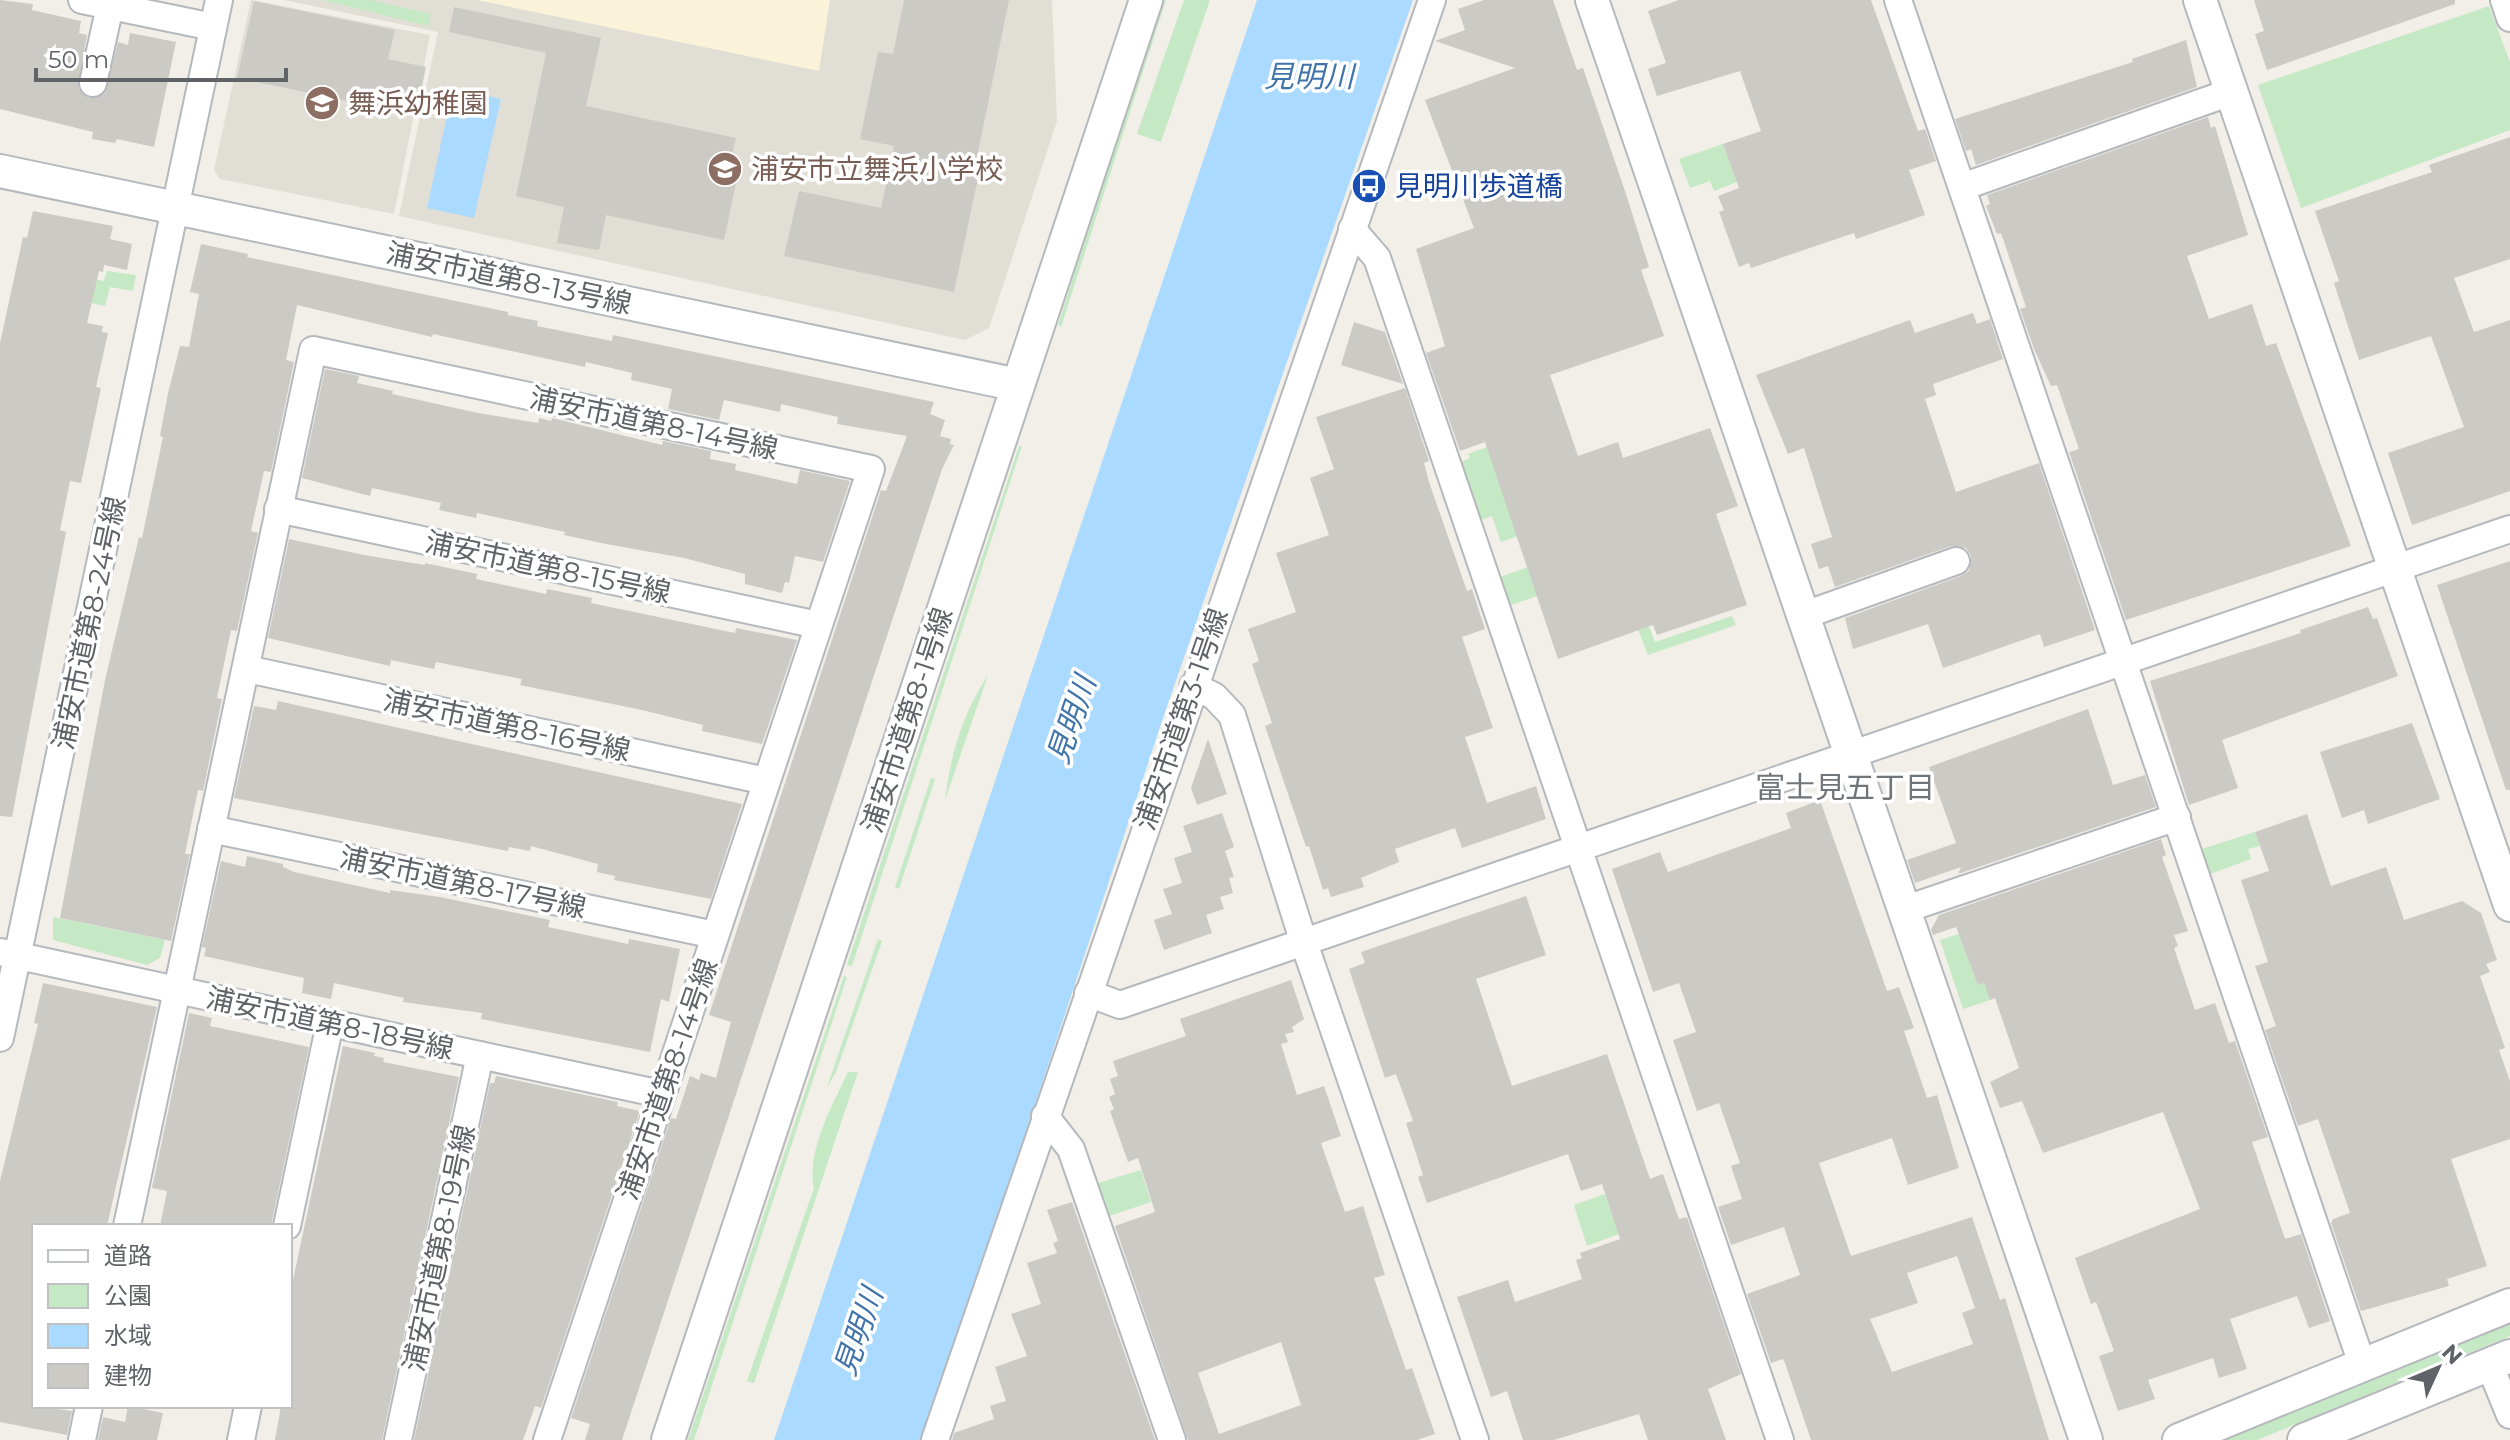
<svg xmlns="http://www.w3.org/2000/svg" width="2510" height="1440" font-family="Montserrat,'Noto Sans JP',sans-serif">
<style>
.education{fill:#e1ded6}
.green{fill:#c5e8c5}
.sand{fill:#fbf3d9}
.water{fill:#aadaff}
.building{fill:#cccac5;fill-rule:evenodd}
.lines{fill:none;stroke-linecap:round;stroke-linejoin:round}
.minor-casing{stroke:#b5b8bc;stroke-width:30}
.tertiary-casing{stroke:#b5b8bc;stroke-width:36}
.minor{stroke:#fff;stroke-width:26}
.tertiary{stroke:#fff;stroke-width:32}
.labels{text-anchor:middle;stroke-width:7;stroke-linejoin:round;paint-order:stroke}
.education-label{font-size:28px;fill:#785e54;stroke:#fff;text-anchor:start}
.transit-label{font-size:28px;fill:#164399;stroke:#fff;text-anchor:start}
.street-label{font-size:28px;fill:#5f6368;stroke:#fff}
.water-label{font-size:30px;font-style:italic;fill:#4174aa;stroke:#fff}
.neighbourhood-label{font-size:30px;fill:#70757a;stroke:#fff}
</style>
<rect width="100%" height="100%" fill="#f1efe8"/>
<g class="education">
<path d="M251,0l179,35 -36,179 -174,-35 -6,-9z"/>
<path d="M284,0h768l5,121 -68,207 -24,12 -566,-124 39,-184z"/>
</g>
<g class="green">
<path d="M322,0h48l61,14 -3,12z"/>
<path d="M1161,0h5l-105,327 -3,-2z"/>
<path d="M1184,0h26l-49,142 -24,-8z"/>
<path d="M2489,6l21,56v68l-209,78 -43,-123z"/>
<path d="M1723,144l14,38 -23,9 -4,-10 -20,7 -11,-29z"/>
<path d="M107,271l29,4 -3,16 -23,-4 -5,19 -33,-7 4,-24 28,6z"/>
<path d="M1019,446h3l-170,520 -5,-1z"/>
<path d="M1487,447l31,89 -17,6 -9,-26 -11,4 -20,-58 9,-4 -2,-4z"/>
<path d="M1528,567l9,29 -26,9 -11,-28z"/>
<path d="M1639,601l16,41 77,-26 4,9 -88,30 -20,-51z"/>
<path d="M988,675l-43,125c6,-47 17,-85 43,-125z"/>
<path d="M931,778l4,1 -36,110 -4,-2z"/>
<path d="M2255,832l5,14 -12,3 3,10 -41,15 -8,-25z"/>
<path d="M53,917l112,23 -5,18 -13,7 -94,-25z"/>
<path d="M1959,934l19,51 6,-2 6,17 -27,9 -23,-69z"/>
<path d="M878,939l4,2 -46,131 -9,15z"/>
<path d="M844,976l3,1 -153,463h-6z"/>
<path d="M848,1072h10l-104,311 -7,-2 67,-193c-8,-36 19,-84 34,-116z"/>
<path d="M1141,1170l10,32 -42,14 -11,-33z"/>
<path d="M1605,1194l14,40 -32,12 -13,-41z"/>
<path d="M2510,1322v14l-253,104h-35z"/>
</g>
<path class="sand" d="M477,0h353l-11,71z"/>
<g class="water">
<path d="M1257,0h156l-249,715 -240,725h-150z"/>
<path d="M453,88l48,11 -27,119 -47,-10z"/>
</g>
<g class="building">
<path d="M0,0l33,4 -1,6 49,11 -2,12 8,2 -9,52 11,11 16,-5 13,-51 10,3 2,-12 46,9 -22,105 -37,-8 -2,4 -23,-4 1,-7 -93,-23z"/>
<path d="M904,0h105l-34,167 5,1 -26,124 -170,-36 15,-65 82,17 13,-62 -34,-7 18,-87 15,2z"/>
<path d="M1484,0h69l24,70 6,-2 44,129 22,70 -8,3 23,66 -114,39 28,81 40,-14 5,16 87,-30 28,78 -22,8 31,91 -90,30 -4,-10 -95,34 -73,-217 -25,9 -34,-98 19,-7 -29,-97 58,-21 -49,-128 90,-32 -80,-27 30,-11 -7,-21z"/>
<path d="M1679,0h192l47,131 7,-2 11,32 -27,9 16,45 -69,24 -2,-6 -103,35 -2,-5 -10,4 -20,-55 5,-2 -6,-14 21,-8 -16,-44 38,-13 -21,-60 -83,25 -9,-27 18,-6 -18,-52z"/>
<path d="M2254,0h201v4l-188,66 -12,-36 9,-3z"/>
<path d="M254,1l141,29 -7,29 38,8 -10,48 -179,-37z"/>
<path d="M454,7l147,31 -15,68 150,32 -10,43 10,2 -12,57 -118,-25 -7,35 -42,-7 7,-36 -48,-11 30,-143 -97,-21z"/>
<path d="M2186,40l11,47 -221,78 -5,-16 -5,2 -11,-32 178,-57 -1,-3z"/>
<path d="M2208,117l3,11 4,-2 33,109 -61,21 22,63 43,-15 14,42 10,-3 75,203 -225,74 -57,-168 10,-3 -22,-64 -6,1 -17,-37 -14,-40 6,-2 -25,-74 -4,1 -11,-28 4,-2 -3,-9z"/>
<path d="M2510,137v122l-56,19 20,54 36,-12v171l-98,34 -24,-72 76,-26 -33,-91 -72,24 -25,-77 5,-2 -24,-70 117,-39 -3,-7z"/>
<path d="M33,211l80,15 -3,13 22,5 -5,26 -23,-5 -1,7 -4,-1 -12,52 16,3 -1,6 6,1 -12,54 5,1 -20,95 -11,-2 -10,49 6,2 -54,285 -12,-1v-473l23,-106 4,1z"/>
<path d="M201,244l47,10 -1,3 261,55v3l30,6 -1,5 75,15 1,-6 321,67 -4,12 15,6 -5,16 11,3 -1,5 4,1 -12,24 -320,971h-37l5,-16 -19,-6 100,-300 5,1 14,-43 9,4 2,-7 15,5 15,-56 -22,-7 172,-525 5,1 21,-55 -70,-12 1,-7 -57,-13 -1,8 -56,-12 -5,20 -51,-11 4,-20 -41,-9 1,-7 -46,-11 -1,5 -152,-33 -1,3 -135,-32 -11,55 8,2 -23,110 -7,-1 -13,60 7,2 -21,98 -6,-1 -14,68 5,1 -19,92 -5,-1 -13,64h5l-19,87 -111,-23 45,-238 34,-143 3,1 21,-101 -3,-1 8,-43 12,-47 9,1 10,-53 -9,-2z"/>
<path d="M1973,313l4,11 13,-5 13,40 -70,25 3,11 -11,4 31,93 83,-29 56,167 -51,17 -4,-13 -97,34 -15,-44 -75,25 -8,-31 116,-42 8,-5 2,-15 -5,-8 -15,-2 -116,41 -7,-21 -9,3 -8,-25 21,-7 -28,-89 -16,6 -32,-79 154,-55 5,13z"/>
<path d="M1354,322l31,10 18,52 -62,-19z"/>
<path d="M325,369l34,7 -2,7 36,8 -1,3 86,19 60,10 1,-5 12,3 1,-3 110,27 1,-4 48,10 -1,8 26,5 -1,6 62,14 3,-14 50,11 -27,81 -28,-6 -6,27 -4,-1 -3,11 -37,-9v-10l-61,-16 -83,-15 -37,-8 1,-3 -88,-19 -1,5 -37,-8 2,-7 -69,-15 -2,8 -68,-18z"/>
<path d="M1405,388l24,73 -5,2 5,19 38,109 5,-2 13,40 -23,8 31,91 -28,9 22,66 49,-17 10,33 -84,29 -7,-20 -60,21 4,13 -38,16 3,9 -33,10 -3,-9 -5,2 -14,-44 -3,1 -41,-121 7,-3 -20,-59 7,-3 -11,-32 48,-17 -20,-59 53,-18 -19,-57 24,-9 -18,-52z"/>
<path d="M289,539l75,16 61,10v-2l52,11 -1,5 70,15 1,-5 45,9 -1,5 144,30 1,-5 61,12 -35,104 -60,-13 1,-6 -61,-15 -122,-25 2,-6 -86,-17 -2,7 -43,-9 -1,6 -122,-28z"/>
<path d="M2510,561v229h-4l-69,-205z"/>
<path d="M2368,607l5,12 4,-1 21,58 -176,64 16,48 -49,17 -39,-124 151,-48 -1,-3z"/>
<path d="M278,701l464,103 -31,95 -97,-19 1,-4 -18,-4 1,-8 -67,-18 -1,5 -21,-4 -1,4 -274,-53 20,-92 22,4z"/>
<path d="M2088,709l25,76 32,-10 11,32 -198,67 3,-7 -46,16 -8,-23 49,-17 -27,-76z"/>
<path d="M2412,723l28,76 -72,25 -4,-14 -22,8 -22,-66z"/>
<path d="M1208,739l19,55 -30,11 -6,-17z"/>
<path d="M1820,800l67,191 12,-4 15,41 -10,3 23,67 10,-3 22,73 -51,17 -16,-47 -73,25 32,93 121,-39 28,83 5,-2 44,142h-238l-26,-77 -2,-4 -12,4 -24,-69 53,-19 -16,-48 -53,18 -13,-38 24,-8 -11,-33 9,-3 -21,-60 -22,8 -24,-71 23,-8 -17,-49 -26,9 -41,-123 48,-17 8,20 123,-44 -5,-15zM1957,1256l18,52 -13,5 11,31 -81,28 -22,-53 48,-16 -11,-30z"/>
<path d="M1222,813l12,34 -9,4 9,26 -5,1 4,15 -13,4 4,12 -18,6 6,18 -48,17 -10,-30 18,-6 -9,-25 19,-6 -8,-25 18,-6 -9,-26z"/>
<path d="M2307,814l24,72 55,-19 18,53 58,-19 19,12 16,47 -11,4 4,8 -10,4 25,72 -6,2 11,31v58l-59,20 36,107 -40,13 2,7 -88,25 -30,-88 2,-4 17,-6 -32,-94 -20,7 -33,-96 11,-4 -21,-60 13,-4 -27,-82 28,-9 -14,-39z"/>
<path d="M2161,839l5,16 -4,2 26,74 -14,4 4,11 -4,2 21,62 20,-7 14,40 6,-2 33,96 -16,5 33,97 16,-5 29,87 -21,7 -12,-32 -67,23 17,50 -28,9 -6,-20 -65,22 7,19 -37,12 -19,-55 15,-5 -18,-49 -5,2 -16,-46 125,-49 -37,-97 -120,41 -21,-52 -22,7 -10,-26 29,-14 -24,-70 -5,2 -6,-17 -6,2 -22,-58 -23,8 -2,-5 8,-15z"/>
<path d="M247,856l36,8v3l11,5 96,21v-3l50,7 110,23 -2,7 80,17 1,-5 51,10 -11,53 -8,-3 -11,53 -169,-33 1,-6 -79,-11 1,-4 -70,-15 -3,16 -29,-6 2,-15 -100,-22 2,-8 -4,-1 19,-86 24,6z"/>
<path d="M1526,896l20,59 -70,24 36,107 95,-32 43,125 13,-5 16,45 8,-2 54,157 -33,15 18,51h-78l-9,-26 -85,26h-31l-16,-49 -16,6 -34,-100 51,-17 7,22 67,-23 -6,-19 6,-2 -2,-5 40,-14 -18,-55 -21,7 -13,-37 -141,49 -9,-26 5,-2 -17,-52 7,-2 -17,-47 -11,4 -36,-109 16,-6 -4,-11z"/>
<path d="M1291,980l13,39 -12,8 2,5 -9,2 3,8 -7,2 16,51 27,-9 17,50 -20,7 24,69 18,-6 22,69 -11,3 32,92 6,-2 23,66 -18,6h-229l-73,-214 40,-14 -17,-54 -10,4 -18,-51 4,-2 -5,-12 6,-3 -5,-15 8,-3 -5,-15 73,-25 -6,-17zM1281,1342l20,63 -82,29 -21,-61z"/>
<path d="M43,983l114,24 -50,219h-73v180l38,5 -5,24 -67,-13v-241l38,-157 -4,-1z"/>
<path d="M189,1013l23,5 -2,8 99,21 -38,179h-111l7,-35 -15,-3z"/>
<path d="M343,1046l32,7 -1,3 10,2 -1,4 76,15 -77,363h-107l6,-34h9v-112z"/>
<path d="M496,1076l122,26 -1,4 23,5 -99,297 -6,-2 -12,34h-109l76,-357h4z"/>
<path d="M1072,1202l83,238h-203l2,-7 40,-14 -4,-13 16,-5 -11,-34 32,-11 -16,-42 30,-10 -14,-41 30,-10 -4,-10 5,-2 -11,-31z"/>
<path d="M128,1406l35,7 -6,27h-59l5,-23 22,5z"/>
</g>
<g class="lines">
<g class="minor-casing">
<g id="minor">
<path d="M82,0l131,27"/>
<path d="M1898,0l465,1367"/>
<path d="M2504,0l6,18"/>
<path d="M93,83l17,-77"/>
<path d="M1962,187l269,-95"/>
<path d="M1352,229l25,29 403,1182"/>
<path d="M278,509l540,116"/>
<path d="M1802,616l154,-55"/>
<path d="M247,669l519,112"/>
<path d="M1193,686l21,10 18,19 71,225 172,500"/>
<path d="M211,829l504,106"/>
<path d="M1903,910l274,-93"/>
<path d="M0,952l661,142"/>
<path d="M1088,993l32,12 1390,-476"/>
<path d="M0,1038l219,-1038"/>
<path d="M1045,1116l26,33 101,291"/>
<path d="M127,1226l186,-876 558,119 -324,971"/>
<path d="M287,1226l43,-203"/>
<path d="M2489,1364l21,51"/>
<path d="M82,1440l7,-34"/>
<path d="M241,1440l7,-34"/>
<path d="M398,1440l82,-385"/>
<path d="M935,1440l497,-1440"/>
</g>
</g>
<g class="tertiary-casing">
<g id="tertiary">
<path d="M1592,0l494,1440"/>
<path d="M2200,0l310,905"/>
<path d="M0,171l1018,214"/>
<path d="M668,1440l478,-1440"/>
<path d="M2179,1440l331,-135"/>
<path d="M2304,1440l206,-84"/>
</g>
</g>
<use href="#minor" class="minor"/>
<use href="#tertiary" class="tertiary"/>
</g>
<defs>
<g id="school-disc" transform="scale(1.8)"><circle r="9.5" fill="#8d6e63" stroke="#fff"/><path d="M0-5L7-2L0 1L-7-2ZM-4 1L0 2.5L4 1V4Q0 6-4 4Z" fill="#fff"/></g>
<g id="bus-disc" transform="scale(1.8)"><circle r="9.5" fill="#1a4fb4" stroke="#fff"/><path d="M-5-6H5V4H4V6H2V4H-2V6H-4V4H-5ZM-3.5-4V0h7V-4ZM-3.5 1.2v1.5H-2V1.2ZM2 1.2v1.5H3.5V1.2Z" fill="#fff"/></g>
</defs>
<g fill-rule="evenodd">
<use href="#school-disc" x="322" y="103"/>
<use href="#school-disc" x="725" y="169"/>
<use href="#bus-disc" x="1369" y="186"/>
</g>
<g class="labels">
<g class="education-label">
<text x="348" y="113">舞浜幼稚園</text>
<text x="751" y="179">浦安市立舞浜小学校</text>
</g>
<g class="transit-label">
<text x="1395" y="196">見明川歩道橋</text>
</g>
<g class="street-label">
<text transform="translate(509 278) rotate(12)" y="10">浦安市道第8-13号線</text>
<text transform="translate(654 423) rotate(12)" y="10">浦安市道第8-14号線</text>
<text transform="translate(548 567) rotate(12)" y="10">浦安市道第8-15号線</text>
<text transform="translate(89 623) rotate(-78)" y="10">浦安市道第8-24号線</text>
<text transform="translate(1181 719) rotate(-71)" y="10">浦安市道第3-1号線</text>
<text transform="translate(907 720) rotate(-72)" y="10">浦安市道第8-1号線</text>
<text transform="translate(507 725) rotate(12)" y="10">浦安市道第8-16号線</text>
<text transform="translate(463 882) rotate(12)" y="10">浦安市道第8-17号線</text>
<text transform="translate(330 1023) rotate(12)" y="10">浦安市道第8-18号線</text>
<text transform="translate(667 1079) rotate(-71)" y="10">浦安市道第8-14号線</text>
<text transform="translate(439 1248) rotate(-78)" y="10">浦安市道第8-19号線</text>
</g>
<g class="water-label">
<text x="1309" y="87">見明川</text>
<text transform="translate(1072 720) rotate(-71)" y="10">見明川</text>
<text transform="translate(859 1332) rotate(-71)" y="10">見明川</text>
</g>
<g class="neighbourhood-label">
<text x="1845" y="798">富士見五丁目</text>
</g>
</g>
<rect x="32" y="1224" width="260" height="184" fill="#ffffff" stroke="#bfc1c3" stroke-width="2"/>
<rect x="48" y="1250" width="40" height="12" fill="#ffffff" stroke="#bfc1c3" stroke-width="2"/>
<text x="104" y="1264" font-size="24" fill="#5f6368">道路</text>
<rect x="48" y="1284" width="40" height="24" fill="#c5e8c5" stroke="#bfc1c3" stroke-width="2"/>
<text x="104" y="1304" font-size="24" fill="#5f6368">公園</text>
<rect x="48" y="1324" width="40" height="24" fill="#aadaff" stroke="#bfc1c3" stroke-width="2"/>
<text x="104" y="1344" font-size="24" fill="#5f6368">水域</text>
<rect x="48" y="1364" width="40" height="24" fill="#cccac5" stroke="#bfc1c3" stroke-width="2"/>
<text x="104" y="1384" font-size="24" fill="#5f6368">建物</text>
<g transform="translate(2438 1368) rotate(46)" stroke="#ffffff" stroke-width="6" paint-order="stroke">
<path d="M0-6L14 30L0 20L-14 30Z" fill="#5f6368"/>
<text y="-12" font-size="22" font-weight="bold" text-anchor="middle" fill="#5f6368">N</text>
</g>
<path d="M36 68v12h250v-12" fill="none" stroke="#5f6368" stroke-width="4"/>
<text x="48" y="68" font-size="24" fill="#5f6368" stroke="#ffffff" stroke-width="6" paint-order="stroke">50 m</text>
</svg>
